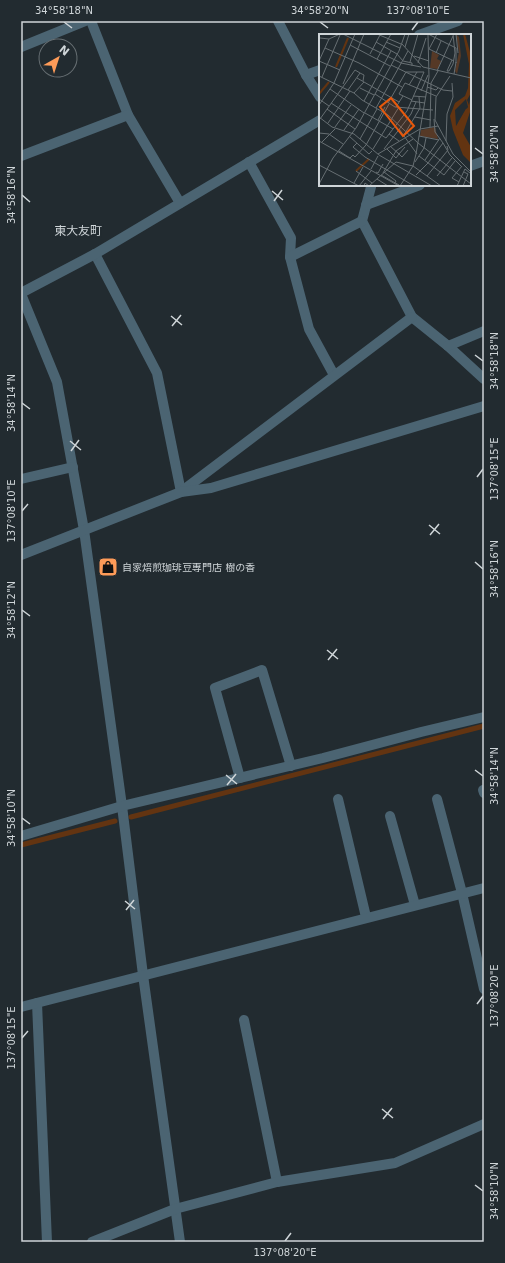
<svg xmlns="http://www.w3.org/2000/svg" width="505" height="1263" font-family="'DejaVu Sans','Noto Sans JP',sans-serif">
<style>
.lines{fill:none;stroke-linecap:round;stroke-linejoin:round}
.stream{stroke:#633411;stroke-width:5}
.minor{stroke:#4b6472;stroke-width:10}
.ticks{fill:none;stroke:#cfd5d8;stroke-width:1.5}
.labels{text-anchor:middle;stroke-width:4;stroke-linejoin:round;paint-order:stroke}
.poi-label{font-size:10px;fill:#cfd5d8;stroke:#222b30;text-anchor:start}
.quarter-label{font-size:12px;fill:#cfd5d8;stroke:#222b30}
.inset-river{fill:none;stroke:#633411;stroke-width:2}
.inset-road{fill:none;stroke:#676f73;stroke-width:1}
.view{fill:#e8590c;fill-opacity:0.15;stroke:#e8590c;stroke-width:2}
.inset-edge{fill:none;stroke:#cfd5d8;stroke-width:2}
.neatline{fill:none;stroke:#cfd5d8;stroke-width:1.5}
.ticks-label{font-size:10px;text-anchor:middle;fill:#cfd5d8}
</style>
<rect width="100%" height="100%" fill="#222b30"/>
<g class="lines">
<g class="stream">
<path d="M131,817l353,-91"/>
<path d="M21,845l94,-24"/>
</g>
<g class="minor">
<path d="M91,21l37,94 52,88"/>
<path d="M278,21l28,54 14,22"/>
<path d="M419,35l39,-14"/>
<path d="M21,47l64,-26"/>
<path d="M306,75l14,-5"/>
<path d="M21,156l107,-41"/>
<path d="M249,162l42,76 -1,19 19,72 25,46"/>
<path d="M470,166l14,-5"/>
<path d="M370,185l1,2 -9,34 50,96 36,29 36,33"/>
<path d="M366,205l54,-20"/>
<path d="M95,254l62,119 24,119"/>
<path d="M290,257l72,-36"/>
<path d="M21,293l74,-39 225,-134"/>
<path d="M21,294l36,88 27,148 38,276 21,169 37,267"/>
<path d="M448,346l36,-15"/>
<path d="M21,479l52,-12"/>
<path d="M182,491l230,-174"/>
<path d="M21,555l160,-63 30,-4 273,-82"/>
<path d="M240,778l-25,-90 47,-18 29,96"/>
<path d="M483,790l1,3"/>
<path d="M338,799l28,118"/>
<path d="M437,799l25,94 22,96"/>
<path d="M390,816l25,89"/>
<path d="M21,836l101,-30 201,-48 98,-26 63,-15"/>
<path d="M37,1003l10,239"/>
<path d="M21,1007l463,-119"/>
<path d="M244,1020l33,162"/>
<path d="M92,1242l83,-33 102,-27 118,-19 89,-39"/>
</g>
</g>
<path class="ticks" d="M64,22l8,6M320,22l8,6M412,30l6,-8M475,148l8,6M272,191l11,9M22,195l8,7M274,201l8,-11M171,316l11,9M172,326l9,-11M475,355l8,6M22,403l8,6M70,441l11,9M71,451l8,-11M477,477l6,-8M22,511l6,-7M429,525l11,9M430,535l9,-11M475,562l8,7M22,610l8,6M327,650l11,9M328,660l9,-11M475,770l8,6M226,775l11,9M227,785l9,-11M22,818l8,6M125,901l10,8M126,910l8,-10M477,1004l6,-8M22,1038l6,-7M382,1109l11,9M383,1119l9,-11M475,1185l8,6M285,1241l6,-8"/>
<defs>
<g id="shop-square" transform="scale(1)"><rect x="-9" y="-9" width="18" height="18" rx="4" fill="#fe9b58" stroke="#222b30"/><path d="M-5-2.5h2.3a2.7 3.5 0 0 1 5.4 0H5L5.5 6h-11ZM-1.5-2.5h3a1.5 2.3 0 0 0-3 0Z" fill="#111"/></g>
</defs>
<g fill-rule="evenodd">
<use href="#shop-square" x="108" y="567"/>
</g>
<g class="labels">
<g class="poi-label">
<text x="122" y="571">自家焙煎珈琲豆専門店 樹の香</text>
</g>
<g class="quarter-label">
<text x="78" y="235">東大友町</text>
</g>
</g>
<g transform="translate(319 34)">
<rect width="152" height="152" fill="#222b30"/>
<path d="M137,0l3,3 2,19 -4,18 -2,-3 4,-19zM113,17l7,4 -2,4 4,2 -3,8 -8,-1zM116,93l3,12 -18,-3 1,-6z" fill="#563926"/>
<path d="M144,0h2l5,18 1,-4v45l-4,7 2,5 2,-10v14l-8,24 8,14v16l-8,-8 -10,-25 -3,-14 5,-13 10,-7 3,-8 1,-24zM147,65l2,8 -12,19 -1,-16z" fill="#633411" fill-rule="evenodd"/>
<path class="inset-river" d="M17,33l12,-29M0,60l10,-12M140,89l8,-14M37,137l13,-12"/>
<path class="inset-road" d="M24,0l58,29 20,4M58,0l24,10M109,0l28,14v15M137,0l2,19M1,4l9,1 11,-5M57,8l21,12 6,7 9,2v3M67,8l14,6M83,10l21,23 48,11M31,11l40,21M86,13l4,-13M6,14l34,15 43,24M110,15l25,12M110,15l8,-15M117,19l5,-12M51,20l10,-19M95,22l15,5M58,25l14,-25M0,27l10,-22M0,27l21,9M91,28l8,-28M99,29l8,-25M72,31l52,25 9,1M118,37l16,-35M128,37h2l4,-7 2,-11 -2,-19M128,37l5,-11M87,38h18M135,40l2,-12M0,42l35,17 8,7 26,15 30,28 53,41M131,42l-14,21 -1,23 18,34 18,18M3,43l18,-42M38,44l42,24M24,50l21,-50M90,51l8,-13M108,53l9,3 2,-2M41,54l14,7M11,55l34,24M29,56l12,-17 4,2 -1,6M102,57l7,-16M35,59l10,-11M56,60l20,13 38,3M94,62l13,1M0,65l10,7M93,66l-13,-6 6,-11 31,13M45,67l27,-50M92,67l14,2M12,69l55,35 21,-27 17,-39M69,69l18,-31M0,71l15,-22 21,-49M77,73l7,-11M57,74l32,-57M8,75l28,20M46,79l28,16M0,83l13,10 22,7 25,21 53,31M96,83l16,3M1,85l35,-49 5,3M59,86l7,-13M9,89l22,-32M16,93l16,-22M111,93l1,-44 7,-12M80,95l18,25M25,96l15,-21M0,99l10,1 14,10M70,100l10,7M85,101l16,-27 -1,-11M30,102l20,18 3,-3M100,102l20,4M41,105l17,-30M0,107l80,45M127,107l1,-27 6,-17 -1,-14M3,108l13,-13M38,109l-4,4 12,10 49,29M124,109l7,12 11,11M71,112l9,8 6,-7M54,115l26,-42M65,115l27,-35 5,-12M68,115l9,9 3,-4 3,3 6,-7M20,117l11,7 3,-3 2,2 11,-12 23,-41M59,120l42,-25 18,-3M100,122l25,19 11,-14M106,126l15,-22M96,128l9,-14 2,-10M109,129l15,-20 -8,-11 -1,-13M0,131l40,21M52,135l7,-13M37,137l16,12M57,138l2,1 5,-9M65,138l12,9 -1,2M64,139l13,-22 17,-12M62,141l18,10M97,141l12,-12M108,142l21,-26 -1,-4M118,142l15,-18M58,145l11,7M140,148l-7,-4 10,-12M35,149l9,-16M0,150l14,-26 23,-30 43,-77 6,-17M40,152l12,-15M45,152l1,-3 4,3 27,-24 17,4 28,20M81,152l13,-20 3,-12 13,-77 -1,-42M138,152l8,-17 5,4M144,152l5,-12 -4,-2"/>
<path class="view" d="M72,64l23,28 -11,10 -23,-29z"/>
<rect width="152" height="152" class="inset-edge"/>
</g>
<rect width="505" height="1263" fill="none" stroke="#222b30" stroke-width="44"/>
<g transform="translate(58 58) rotate(39)"><circle r="19" fill="#222b30" stroke="#676f73"/>
<path d="M0-3L7 15L0 10L-7 15Z" fill="#fe9b58"/>
<text y="-6" font-size="11" font-weight="bold" text-anchor="middle" fill="#cfd5d8">N</text>
</g>
<rect x="22" y="22" width="461" height="1219" class="neatline"/>
<g class="ticks-label">
<text x="64" y="14">34°58'18"N</text>
<text x="320" y="14">34°58'20"N</text>
<text x="418" y="14">137°08'10"E</text>
<text transform="translate(494 154) rotate(-90)" y="4">34°58'20"N</text>
<text transform="translate(11 195) rotate(-90)" y="4">34°58'16"N</text>
<text transform="translate(494 361) rotate(-90)" y="4">34°58'18"N</text>
<text transform="translate(11 403) rotate(-90)" y="4">34°58'14"N</text>
<text transform="translate(494 469) rotate(-90)" y="4">137°08'15"E</text>
<text transform="translate(11 511) rotate(-90)" y="4">137°08'10"E</text>
<text transform="translate(494 569) rotate(-90)" y="4">34°58'16"N</text>
<text transform="translate(11 610) rotate(-90)" y="4">34°58'12"N</text>
<text transform="translate(494 776) rotate(-90)" y="4">34°58'14"N</text>
<text transform="translate(11 818) rotate(-90)" y="4">34°58'10"N</text>
<text transform="translate(494 996) rotate(-90)" y="4">137°08'20"E</text>
<text transform="translate(11 1038) rotate(-90)" y="4">137°08'15"E</text>
<text transform="translate(494 1191) rotate(-90)" y="4">34°58'10"N</text>
<text x="285" y="1256">137°08'20"E</text>
</g>
</svg>
